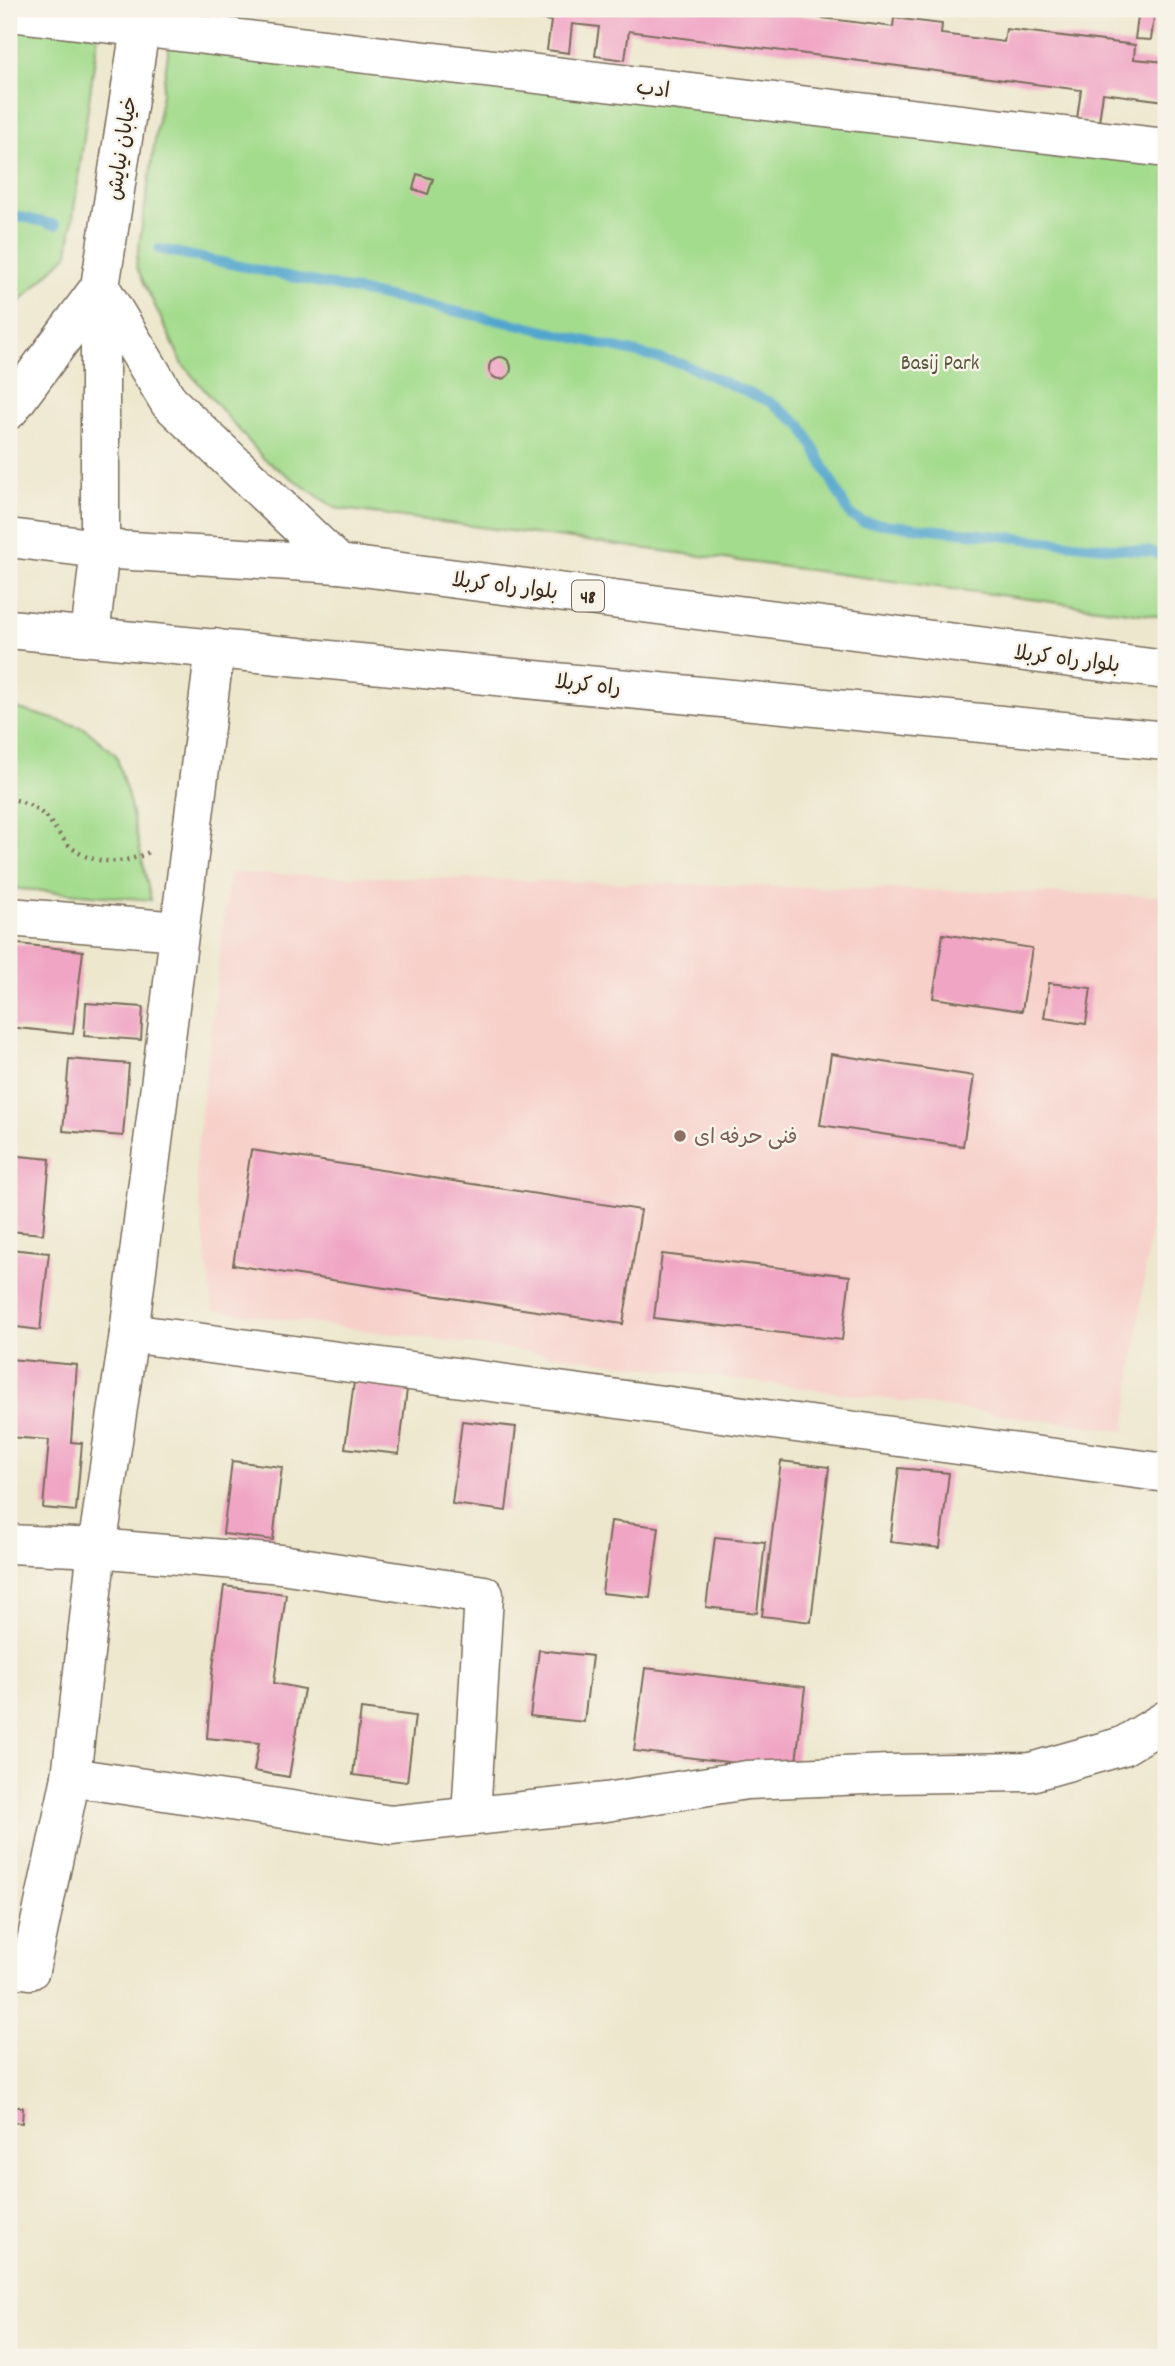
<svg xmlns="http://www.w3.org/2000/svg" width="1175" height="2366" font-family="Dekko,'Playpen Sans Arabic',sans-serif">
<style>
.built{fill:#f7d0ca}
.green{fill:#a4dc8e;stroke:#708356;stroke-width:2}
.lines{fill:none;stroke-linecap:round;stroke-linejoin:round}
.stream{stroke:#52a6ce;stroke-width:10}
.building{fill:#f0a5c4}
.minor-casing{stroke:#796c5b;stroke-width:41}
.major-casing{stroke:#796c5b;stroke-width:41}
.path{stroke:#796c5b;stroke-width:4.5;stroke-dasharray:2 5;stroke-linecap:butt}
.minor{stroke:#fff;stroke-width:38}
.major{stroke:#fff;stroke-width:38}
.education-dot{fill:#8d6e63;stroke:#f7f3e8;stroke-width:2.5}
.labels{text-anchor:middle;stroke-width:5;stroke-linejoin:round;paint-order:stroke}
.shield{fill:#f7f3e8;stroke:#73665b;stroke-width:2}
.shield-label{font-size:19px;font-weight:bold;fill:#3b2a1e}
.street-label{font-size:21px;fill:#3b2a1e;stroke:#f7f3e8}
.park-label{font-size:21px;fill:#55563a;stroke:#f7f3e8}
.education-label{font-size:21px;fill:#785e54;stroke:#f7f3e8;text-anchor:start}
</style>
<rect width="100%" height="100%" fill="#f7f3e8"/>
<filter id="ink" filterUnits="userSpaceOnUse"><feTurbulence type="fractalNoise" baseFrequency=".0143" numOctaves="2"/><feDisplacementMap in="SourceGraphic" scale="14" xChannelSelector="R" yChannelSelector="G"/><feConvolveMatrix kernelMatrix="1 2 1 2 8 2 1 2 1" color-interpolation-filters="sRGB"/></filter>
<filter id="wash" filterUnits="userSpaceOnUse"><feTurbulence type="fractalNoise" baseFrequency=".00686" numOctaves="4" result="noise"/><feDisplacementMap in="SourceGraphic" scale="28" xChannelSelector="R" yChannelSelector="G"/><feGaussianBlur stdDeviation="1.57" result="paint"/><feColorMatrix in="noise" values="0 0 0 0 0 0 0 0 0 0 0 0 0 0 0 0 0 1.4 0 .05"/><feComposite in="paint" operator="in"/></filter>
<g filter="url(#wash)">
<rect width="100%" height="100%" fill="#ede7cd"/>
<path class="built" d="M229,873l937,23v210l-41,325 -912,-121 -18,-143z"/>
<g class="green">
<path d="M9,24l89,11 -30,219 -59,58z"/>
<path d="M170,40l996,124v453l-831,-109 -71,-49 -81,-94 -47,-99z"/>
<path d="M9,706l75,22 32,27 13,45 22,100 -142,-12z"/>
</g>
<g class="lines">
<g class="stream">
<path d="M9,214l47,11"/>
<path d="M159,249l366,77 158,38 89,39 30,23 48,89 13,7 289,30 14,5"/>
</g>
</g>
<g id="blocks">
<g class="building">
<path d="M465,9h285l143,18 1,-9 48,6 -1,10 63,8 2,-13 129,16 -1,14 32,3v39l-63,-8 -4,29 -22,-3 4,-29 -452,-59 -4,29 -30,-4 4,-29 -27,-3 -3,29 -22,-3 4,-29z"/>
<path d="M1139,9l16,1 -4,30 -16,-1z"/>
<path d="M417,174l16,5 -5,15 -15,-5z"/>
<circle cx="500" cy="368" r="11"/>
<path d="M943,934l89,14 -10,63 -89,-13z"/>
<path d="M9,943l74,8 -10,83 -64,-7z"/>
<path d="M1049,983l42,5 -5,36 -42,-6z"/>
<path d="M86,1003l57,4 -2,33 -57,-4z"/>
<path d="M831,1054l143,22 -11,70 -143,-21z"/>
<path d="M69,1059l60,5 -6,72 -60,-5z"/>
<path d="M251,1150l390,60 -18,114 -390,-59z"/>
<path d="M9,1155l41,4 -7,75 -34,-3z"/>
<path d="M9,1249l40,4 -9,77 -31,-4z"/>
<path d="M662,1254l188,22 -8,64 -188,-22z"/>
<path d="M9,1359l68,6 -6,77 11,1 -6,68 -33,-3 6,-68 -40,-3z"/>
<path d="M354,1382l53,7 -8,65 -54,-6z"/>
<path d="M462,1421l54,6 -10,84 -54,-7z"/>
<path d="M232,1461l50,6 -9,73 -50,-6z"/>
<path d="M781,1461l48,6 -18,155 -49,-6z"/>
<path d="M899,1468l50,5 -9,75 -50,-6z"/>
<path d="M611,1521l48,6 -9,71 -48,-5z"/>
<path d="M715,1537l50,5 -8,71 -51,-6z"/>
<path d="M224,1586l62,8 -12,89 30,6 -15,88 -35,-6 5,-28 -52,-5 5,-64z"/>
<path d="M539,1650l53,6 -8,66 -54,-6z"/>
<path d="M645,1668l160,19 -10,83 -161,-19z"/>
<path d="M361,1709l54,7 -8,66 -54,-7z"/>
<path d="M9,2107h14l-1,16 -13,-1z"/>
</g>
</g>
</g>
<g filter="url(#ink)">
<use href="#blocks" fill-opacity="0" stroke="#796c5b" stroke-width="2"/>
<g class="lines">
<g class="minor-casing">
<g id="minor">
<path d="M9,12l1157,136"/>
<path d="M100,549v-262l43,-278"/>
<path d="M9,917l170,14"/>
<path d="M129,1333l1037,140"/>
<path d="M9,1544l88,4 184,16 203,31 -13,221"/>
<path d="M71,1777l320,48 215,-23 141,-22 142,-6 142,-2 92,-26 43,-26"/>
<path d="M9,1967l21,3 41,-193 26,-229 32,-215 86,-685"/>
</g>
</g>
<g class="major-casing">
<g id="major">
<path d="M9,410l91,-123 69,115 170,162"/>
<path d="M9,538l91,11 239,15 827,106"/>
<path d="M9,629l1157,112"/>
<path d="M90,636l10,-87"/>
</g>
</g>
<path class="path" d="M9,798c11,3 21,6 30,13 11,8 17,20 26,30 21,25 59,25 86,10"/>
<use href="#minor" class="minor"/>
<use href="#major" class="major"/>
</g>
</g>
<circle class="education-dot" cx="680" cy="1136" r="7"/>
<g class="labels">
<rect class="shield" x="572" y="580.5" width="32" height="31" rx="5"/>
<g class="shield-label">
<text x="588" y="603">48</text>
</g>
<g class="street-label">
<text transform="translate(653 88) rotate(7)" y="7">ادب</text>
<text transform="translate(121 148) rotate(-81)" y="7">خیابان نیایش</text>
<text transform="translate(505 585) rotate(7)" y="7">بلوار راه کربلا</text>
<text transform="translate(1067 658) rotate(7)" y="7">بلوار راه کربلا</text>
<text transform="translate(588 684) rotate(6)" y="7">راه کربلا</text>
</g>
<g class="park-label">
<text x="940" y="369">Basij Park</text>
</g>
<g class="education-label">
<text x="694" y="1143">فنی حرفه ای</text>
</g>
</g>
<rect width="1175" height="2366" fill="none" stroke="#f7f3e8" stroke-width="35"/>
</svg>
